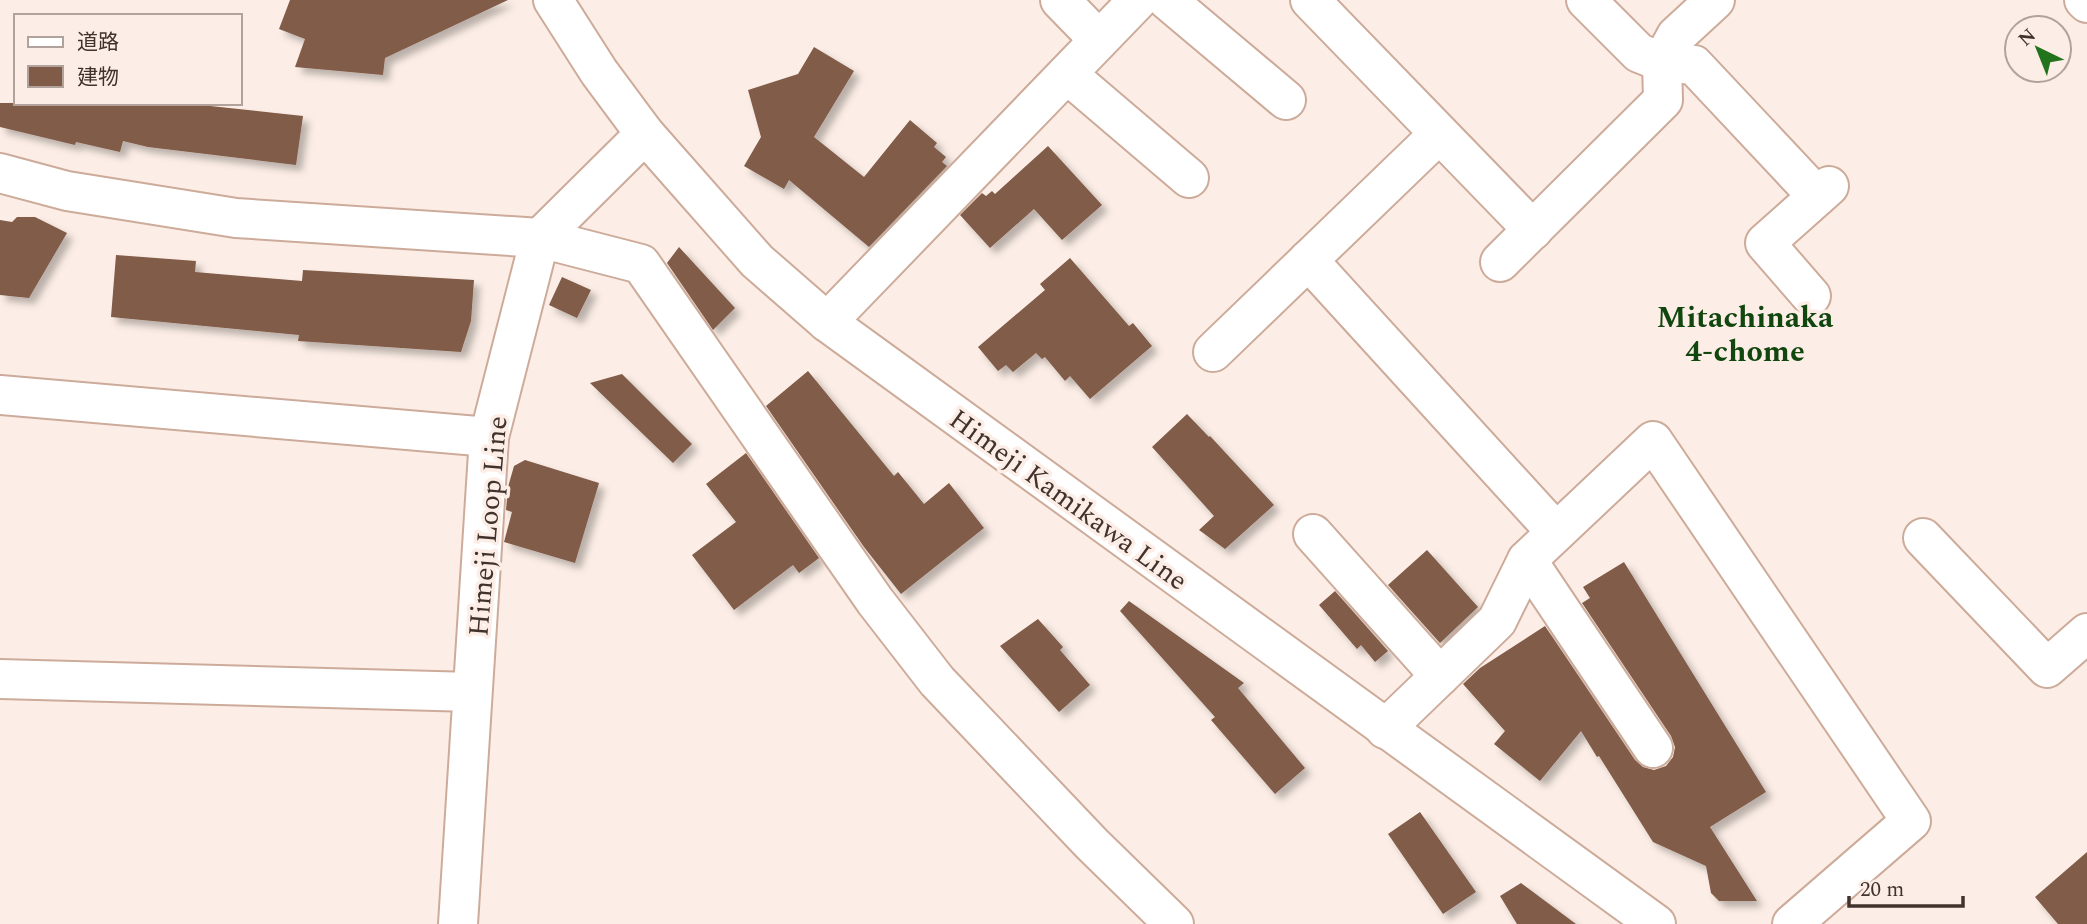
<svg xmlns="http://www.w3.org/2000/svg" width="2087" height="924" font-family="Spectral,'Noto Sans JP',serif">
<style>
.building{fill:#805b48;filter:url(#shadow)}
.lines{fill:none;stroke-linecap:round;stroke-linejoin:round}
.minor-casing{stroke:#cdab9a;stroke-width:42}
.tertiary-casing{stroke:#cdab9a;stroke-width:42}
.secondary-casing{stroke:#cdab9a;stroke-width:42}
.primary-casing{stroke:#cdab9a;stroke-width:42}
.minor{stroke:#fff;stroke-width:38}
.tertiary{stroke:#fff;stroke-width:38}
.secondary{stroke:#fff;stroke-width:38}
.primary{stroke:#fff;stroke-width:38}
.labels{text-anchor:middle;stroke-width:7;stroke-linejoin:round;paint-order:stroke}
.street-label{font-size:28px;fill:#41332c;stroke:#fceee6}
.neighbourhood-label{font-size:30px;font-weight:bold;fill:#12460f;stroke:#fceee6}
</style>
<defs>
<filter id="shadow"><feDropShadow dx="6" dy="6" stdDeviation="3.5" flood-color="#0004"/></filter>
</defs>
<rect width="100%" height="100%" fill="#fceee6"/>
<g class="building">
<path d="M290,0h218l-123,58 -2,17 -88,-8 10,-28 -26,-10z"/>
<path d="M814,47l40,24 -40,66 50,40 46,-57 27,23 -3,4 12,10 -4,5 5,4 -78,81 -80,-67 -5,9 -40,-23 17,-29 -13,-47 50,-16z"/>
<path d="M0,103h182l121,13 -7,49 -148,-18 -25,-6 -3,11 -44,-10 -1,3 -75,-18z"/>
<path d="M1048,146l54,59 -40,35 -28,-31 -44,39 -30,-33 22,-22 4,3 6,-5 3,3z"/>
<path d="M17,217h18l32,16 -38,65 -29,-3v-75l12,2z"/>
<path d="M679,247l56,61 -22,22 -46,-67z"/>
<path d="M116,255l80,6 -1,11 107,9 1,-11 171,10 -3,41 -10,31 -163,-11 1,-6 -188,-18z"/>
<path d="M1070,258l59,68 4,-3 19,23 -62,53 -20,-23 -5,5 -20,-24 -3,2 -6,-6 -23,19 -7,-7 -8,6 -20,-24 67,-57 -5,-6z"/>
<path d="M562,277l29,13 -14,28 -28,-13z"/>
<path d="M808,371l86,105 4,-4 26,32 25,-21 35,45 -83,66 -37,-47 -98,-141z"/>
<path d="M622,374l70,70 -19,19 -83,-80z"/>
<path d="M1187,414l22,23 1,-1 64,69 -49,44 -26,-19 15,-14 -62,-69z"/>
<path d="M746,453l73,105 -20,15 -6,-8 -59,45 -42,-55 44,-33 -30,-38z"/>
<path d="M525,460l74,23 -24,80 -71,-21 8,-30 -6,-2 2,-23 6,-21z"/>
<path d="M1427,550l51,57 -38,36 -52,-58z"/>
<path d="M1624,562l142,230 -56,35 47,74h-38l-8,-8 -5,-27 -53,-24 -54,-86 -2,1 -16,-26 -41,50 -46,-37 11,-13 -42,-47 17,-16 65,-42 90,134 8,7 11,3 12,-4 7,-9 2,-10 -4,-11 -89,-133 8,-5 -7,-11z"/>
<path d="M1335,591l53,60 -13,11 -14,-17 -4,4 -38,-44z"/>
<path d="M1129,601l115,82 -6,5 67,80 -30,26 -64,-74 4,-3 -95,-106z"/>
<path d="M1038,619l25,28 -3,3 30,35 -31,27 -59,-66z"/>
<path d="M1420,812l56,80 -33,22 -55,-80z"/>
<path d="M2087,852v72h-29l-23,-27z"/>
<path d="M1521,883l55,41h-59l-17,-28z"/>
</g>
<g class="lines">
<g class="minor-casing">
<g id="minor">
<path d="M1060,0l39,40"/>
<path d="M1167,0l119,100"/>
<path d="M1310,0l223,230"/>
<path d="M1586,0l53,53 23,9 14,-26 39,-36"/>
<path d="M2084,0l3,3"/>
<path d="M1067,74l122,104"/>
<path d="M540,238l101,26 234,337 62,80 155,163 82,80"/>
<path d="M1308,260l248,272"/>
<path d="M1500,262l163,-162 -1,-38 32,3 123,131"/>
<path d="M1811,296l-46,-53 64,-57"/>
<path d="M827,322l311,-322"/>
<path d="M1213,352l226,-218"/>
<path d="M0,395l489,42"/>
<path d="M1313,534l127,142"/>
<path d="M1923,538l124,130 40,-35"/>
<path d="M1527,560l126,188"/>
<path d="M0,679l472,13"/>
<path d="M1385,729l112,-108 30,-61 126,-119 258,380 -119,103"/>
</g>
</g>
<g class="tertiary-casing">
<path id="tertiary" d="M0,173l67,18 169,27 304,20"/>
</g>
<g class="secondary-casing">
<path id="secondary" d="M458,924l31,-487 51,-199 105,-104"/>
</g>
<g class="primary-casing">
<path id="primary" d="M553,0l46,72 46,62 112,127 70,61 829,602"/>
</g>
<use href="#minor" class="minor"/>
<use href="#tertiary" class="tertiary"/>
<use href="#secondary" class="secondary"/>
<use href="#primary" class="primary"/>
</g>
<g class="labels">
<g class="street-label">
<text transform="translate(1069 499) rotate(36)" y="10">Himeji Kamikawa Line</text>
<text transform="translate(487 526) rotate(-85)" y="10">Himeji Loop Line</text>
</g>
<g class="neighbourhood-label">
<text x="1745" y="327">Mitachinaka<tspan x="1745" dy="34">4-chome</tspan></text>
</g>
</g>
<rect x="14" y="14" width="228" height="91" fill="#fceee6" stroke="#b1a39c" stroke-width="2"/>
<rect x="28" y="37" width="35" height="10" fill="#ffffff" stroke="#b1a39c" stroke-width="2"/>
<text x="77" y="49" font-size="21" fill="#41332c">道路</text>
<rect x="28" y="66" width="35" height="21" fill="#805b48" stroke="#b1a39c" stroke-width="2"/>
<text x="77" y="84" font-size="21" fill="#41332c">建物</text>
<g transform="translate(2038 49) rotate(317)"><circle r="33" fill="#fceee6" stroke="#b1a39c" stroke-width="2"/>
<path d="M0-5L12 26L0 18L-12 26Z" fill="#21731c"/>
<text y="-10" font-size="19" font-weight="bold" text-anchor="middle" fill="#41332c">N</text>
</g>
<path d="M1849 896v10h114v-10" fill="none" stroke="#41332c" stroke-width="3.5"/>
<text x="1860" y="896" font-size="21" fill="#41332c" stroke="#fceee6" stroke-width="5" paint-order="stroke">20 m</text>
</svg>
